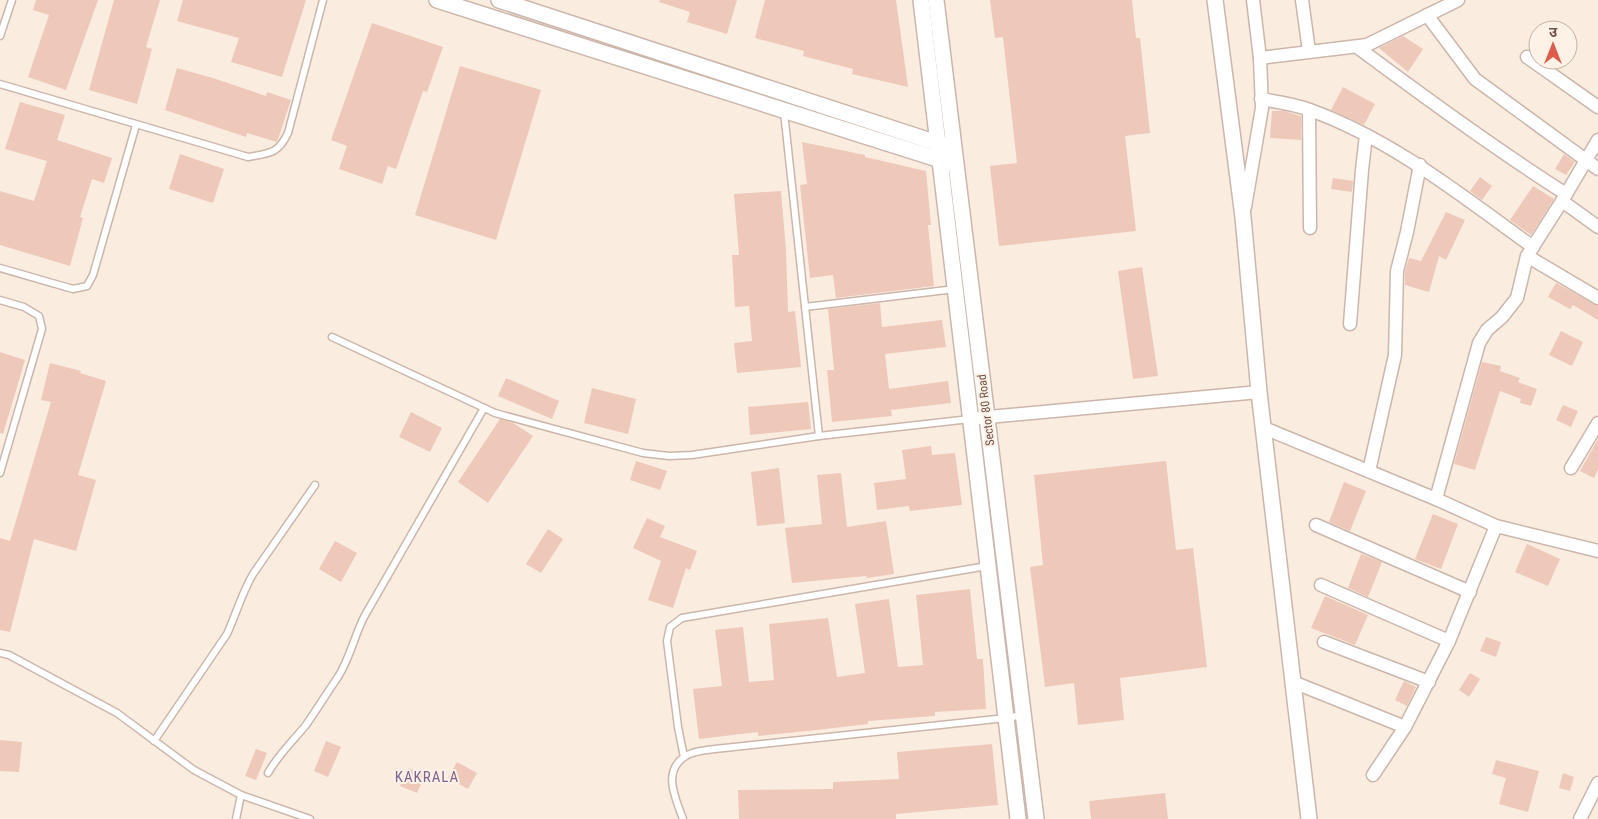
<svg xmlns="http://www.w3.org/2000/svg" width="1598" height="819" font-family="'Roboto Condensed','Noto Sans Devanagari',sans-serif">
<style>
.building{fill:#eec8b9}
.lines{fill:none;stroke-linecap:round;stroke-linejoin:round}
.service-casing{stroke:#ccb6ab;stroke-width:9}
.minor-casing{stroke:#ccb6ab;stroke-width:15}
.tertiary-casing{stroke:#ccb6ab;stroke-width:18}
.service{stroke:#fff;stroke-width:6}
.minor{stroke:#fff;stroke-width:12}
.tertiary{stroke:#fff;stroke-width:15}
.labels{text-anchor:middle;stroke-width:4;stroke-linejoin:round;paint-order:stroke}
.street-label{font-size:12px;fill:#6f5249;stroke:#fef1e5}
.quarter-label{font-size:15px;letter-spacing:1px;fill:#7e6592;stroke:#fef1e5}
</style>
<rect width="100%" height="100%" fill="#faede0"/>
<g class="building">
<path d="M36,0h62l-32,90 -38,-13 21,-62 -16,-5z"/>
<path d="M114,0h46l-14,47 6,2 -15,55 -48,-14z"/>
<path d="M183,0h123l-24,77 -51,-15 8,-24 -62,-17z"/>
<path d="M660,0h77l-10,34 -40,-12 3,-10 -31,-10z"/>
<path d="M765,0h131l12,87 -56,-13 1,-5 -50,-13 1,-5 -49,-13z"/>
<path d="M990,0h142l4,38h4l10,95 -25,3 11,95 -137,15 -9,-80 27,-3 -14,-126 -8,1z"/>
<path d="M372,23l71,24 -16,45 -4,-1 -27,78 -8,-3 -6,18 -43,-15 8,-23 -16,-6z"/>
<path d="M1403,36l20,13 -15,23 -29,-24z"/>
<path d="M460,66l81,24 -45,150 -81,-25z"/>
<path d="M177,68l36,10 53,18 1,-4 24,8 -14,42 -30,-9 -1,4 -81,-27z"/>
<path d="M1343,87l32,17 -11,21 -33,-15z"/>
<path d="M20,102l45,13 -8,25 55,18 -8,25 -12,-4 -12,38 3,1 -13,48 -70,-21v-54l34,10 13,-40 -42,-12z"/>
<path d="M1272,111h12l17,5v24l-31,-2z"/>
<path d="M802,142l63,13v2l61,14 5,54h-3l6,61 -98,12 -3,-23 -23,3 -10,-93 7,-1z"/>
<path d="M180,154l44,15 -11,34 -44,-14z"/>
<path d="M1564,154l11,8 -9,13 -11,-6z"/>
<path d="M1480,177l12,9 -10,14 -12,-9z"/>
<path d="M1333,178l20,3 -1,11 -21,-3z"/>
<path d="M1533,186l21,13 -23,36 -21,-15z"/>
<path d="M781,191l5,59 2,62 7,-1 6,56 -64,6 -3,-30 18,-2 -3,-35 -14,1 -3,-52h7l-5,-61z"/>
<path d="M1446,212l19,8 -19,40 -7,-4 -10,36 -24,-7v-13l4,-14 12,3z"/>
<path d="M1142,267l16,109 -25,3 -15,-108z"/>
<path d="M1556,283l42,23v14l-25,-15 -3,4 -22,-12z"/>
<path d="M880,303l2,24 60,-7 4,27 -61,7 4,35 59,-8 3,22 -60,7 1,6 -60,6 -5,-52h7l-6,-61z"/>
<path d="M1561,331l22,11 -11,24 -23,-11z"/>
<path d="M0,352l25,8 -22,74 -3,-1z"/>
<path d="M1482,362l19,4 -1,5 20,7 -2,4 19,7 -6,17 -11,-3 1,-4 -21,-8 -25,79 -21,-6z"/>
<path d="M50,363l31,8 -1,2 26,8 -28,94 18,5 -20,71 -42,-12 -24,93 -10,-2v-92l10,3 41,-139 -10,-2z"/>
<path d="M506,378l53,23 -7,18 -54,-23z"/>
<path d="M592,388l44,11 -8,35 -44,-11z"/>
<path d="M808,402l3,27 -61,6 -2,-28z"/>
<path d="M1563,405l15,6 -7,16 -15,-7z"/>
<path d="M411,412l31,16 -12,24 -31,-15z"/>
<path d="M500,419l13,4 20,13 -45,67 -30,-21z"/>
<path d="M1598,439v30l-4,9 -14,-7z"/>
<path d="M931,446l1,9 23,-2 7,52 -52,6 -1,-5 -32,4 -3,-27 32,-4 -4,-29z"/>
<path d="M636,461l31,10 -7,19 -30,-10z"/>
<path d="M1166,461l10,89 17,-2 14,119 -87,11 4,42 -46,5 -4,-42 -29,4 -15,-120 13,-2 -9,-90z"/>
<path d="M779,468l6,55 -28,3 -6,-54z"/>
<path d="M841,473l6,54 39,-6 8,53 -27,4 -1,-2 -74,7 -7,-55 37,-4 -5,-49z"/>
<path d="M1344,482l22,9 -16,40 -21,-9z"/>
<path d="M1433,514l25,10 -17,45 -26,-10z"/>
<path d="M647,518l18,8 -5,11 37,14 -7,19 -4,-2 -13,40 -25,-8 13,-39 -28,-13z"/>
<path d="M548,529l15,10 -22,34 -15,-9z"/>
<path d="M335,541l22,12 -16,29 -22,-13z"/>
<path d="M1527,544l33,15 -12,27 -33,-14z"/>
<path d="M1361,554l21,8 -14,35 -20,-9z"/>
<path d="M970,589l7,70h6l3,50 -51,3v4l-67,5v3l-51,6 -59,6v-4l-59,7 -6,-50 29,-3 -7,-56 28,-3 6,55 25,-2 -5,-56 59,-6 9,59 28,-4 -10,-69 34,-5 9,68 25,-2 -7,-70z"/>
<path d="M1325,596l43,19 -13,30 -44,-17z"/>
<path d="M1486,637l15,5 -5,15 -16,-6z"/>
<path d="M1470,673l10,6 -11,18 -10,-7z"/>
<path d="M1404,681l12,6 -9,19 -12,-6z"/>
<path d="M0,740l22,2 -3,30 -19,-1z"/>
<path d="M326,741l15,6 -13,30 -14,-6z"/>
<path d="M992,744l6,61 -102,9v5h-157l-1,-29 95,-1v-7l66,-3 -2,-27z"/>
<path d="M256,749l11,4 -11,27 -11,-4z"/>
<path d="M1496,760l43,11 -11,41 -29,-8 7,-26 -14,-4z"/>
<path d="M457,762l20,11 -9,16 -20,-11z"/>
<path d="M408,768l17,7 -8,18 -17,-7z"/>
<path d="M1563,773l11,4 -4,14 -11,-3z"/>
<path d="M1165,793l3,26h-77l-2,-18z"/>
</g>
<g class="lines">
<g class="service-casing">
<g id="service">
<path d="M0,36l12,-36"/>
<path d="M0,84l248,73c22,-4 30,-3 40,-24l35,-133"/>
<path d="M784,112l35,324"/>
<path d="M0,268l73,21 14,-3 6,-11 43,-150"/>
<path d="M0,300l24,7 15,9 3,13 -42,144"/>
<path d="M805,307l150,-18"/>
<path d="M332,337l163,76 148,40 26,3 23,-1 127,-19 151,-17"/>
<path d="M0,653l9,2 108,58 77,57 47,25 -5,24"/>
<path d="M154,741l73,-107c9,-20 15,-41 26,-60l62,-89"/>
<path d="M684,757l-6,-30 -11,-86 3,-14 12,-9 305,-52"/>
<path d="M268,773c10,-18 25,-32 38,-48 11,-16 21,-32 32,-48 12,-19 16,-40 26,-60l120,-209"/>
<path d="M241,795l69,24"/>
<path d="M683,819c-7,-20 -21,-46 1,-62 8,-6 22,-7 31,-8l291,-31 17,-3"/>
</g>
</g>
<g class="minor-casing">
<g id="minor">
<path d="M1302,0l7,51"/>
<path d="M1427,15l48,64 123,90"/>
<path d="M1357,47c69,51 137,101 209,147"/>
<path d="M1527,57l71,50"/>
<path d="M1260,58l107,-13 91,-45"/>
<path d="M1261,99c16,3 33,5 49,11 83,30 152,86 223,137"/>
<path d="M1309,110l1,118"/>
<path d="M1562,201l36,26"/>
<path d="M1245,207l17,-99 -2,-50 -7,-58"/>
<path d="M1527,256l71,42"/>
<path d="M1350,324l12,-154 4,-35"/>
<path d="M978,418l281,-26"/>
<path d="M1264,428l172,71 60,27 102,25"/>
<path d="M1571,468l27,-45"/>
<path d="M1369,471l26,-116 2,-84 10,-39 13,-67"/>
<path d="M1436,499l43,-156 8,-13 15,-13 15,-19 10,-42 35,-55 36,-61"/>
<path d="M1316,525l154,67"/>
<path d="M1321,585l128,56"/>
<path d="M1324,642l105,40"/>
<path d="M1293,682l112,45"/>
<path d="M1373,775l32,-48 44,-86 47,-115"/>
<path d="M1580,819l18,-36"/>
</g>
</g>
<g class="tertiary-casing">
<g id="tertiary">
<path d="M437,0l513,163"/>
<path d="M499,0l447,146"/>
<path d="M921,0l97,819"/>
<path d="M936,0l100,819"/>
<path d="M1215,0l28,217 16,175 50,427"/>
</g>
</g>
<use href="#service" class="service"/>
<use href="#minor" class="minor"/>
<use href="#tertiary" class="tertiary"/>
</g>
<g class="labels">
<g class="street-label">
<text transform="translate(986 410) rotate(-97)" y="4">Sector 80 Road</text>
</g>
<g class="quarter-label">
<text x="427" y="782">KAKRALA</text>
</g>
</g>
<g transform="translate(1553 45)"><circle r="24" fill="#fef1e5" stroke="#c5b1a7"/>
<path d="M0-4L9 19L0 12L-9 19Z" fill="#de5c4b"/>
<text y="-8" font-size="14" font-weight="bold" text-anchor="middle" fill="#6f5249">उ</text>
</g>
</svg>
